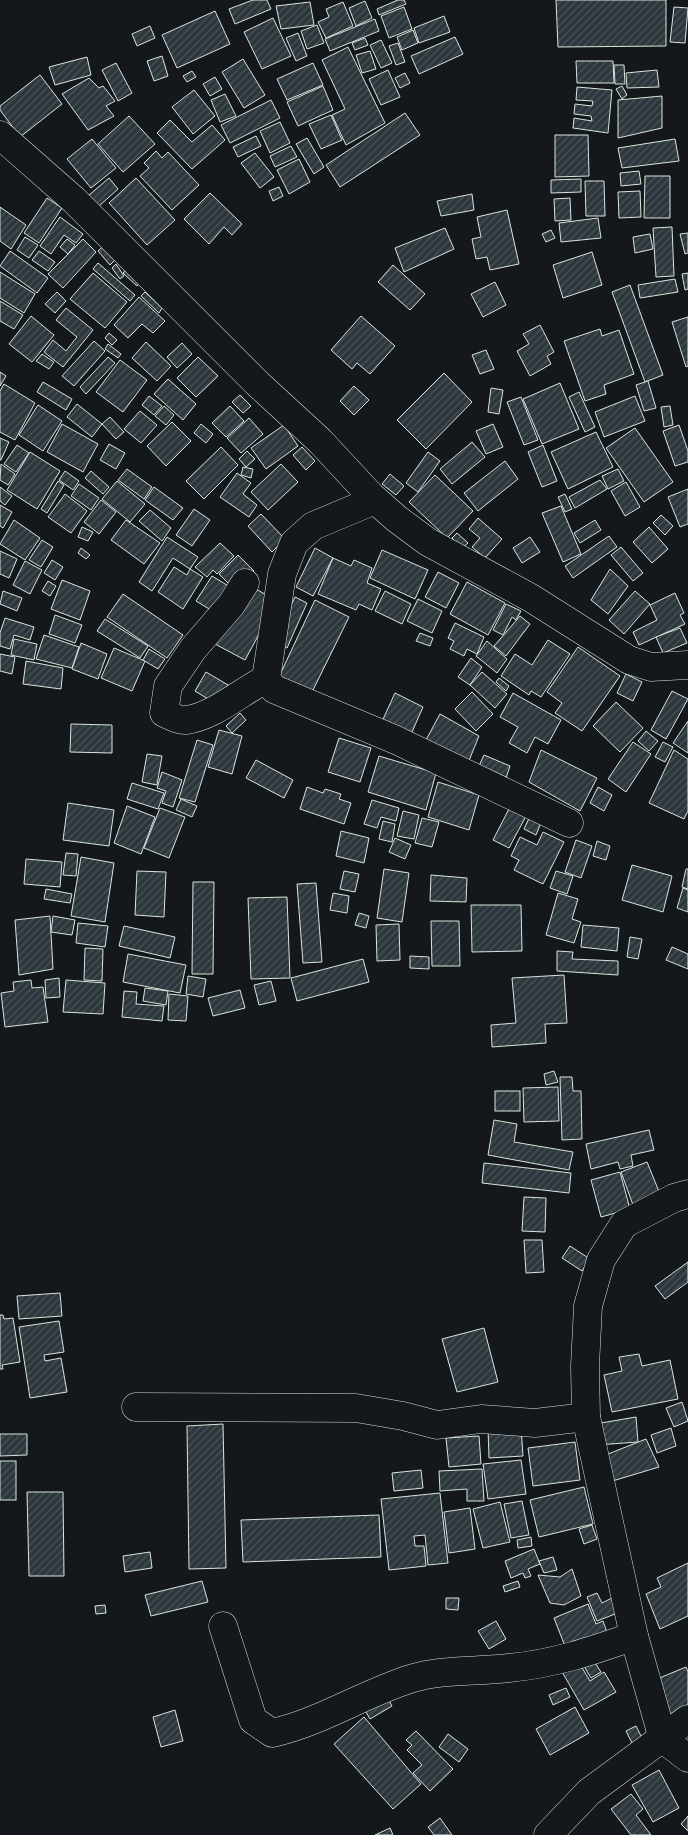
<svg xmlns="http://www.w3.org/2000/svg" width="688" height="1835" font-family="'Archivo Narrow',sans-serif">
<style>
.building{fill:url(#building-hatch);stroke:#d8e6dc}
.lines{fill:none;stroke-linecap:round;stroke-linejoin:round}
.minor-casing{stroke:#d8e6dc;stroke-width:29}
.minor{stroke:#14181c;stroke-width:28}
</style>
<defs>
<pattern id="building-hatch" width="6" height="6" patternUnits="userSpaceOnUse" patternTransform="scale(1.25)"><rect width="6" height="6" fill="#2c363c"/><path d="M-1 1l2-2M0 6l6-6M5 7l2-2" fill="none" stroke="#4a5358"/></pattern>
</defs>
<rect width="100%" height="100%" fill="#14181c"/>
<g class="building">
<path d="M253,0h14l4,9 -36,15 -6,-15z"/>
<path d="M398,0h6l2,4 -27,11 -2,-6z"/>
<path d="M556,0h110v46l-108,1z"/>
<path d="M365,1l7,17 -16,8 -7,-18z"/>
<path d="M310,2l4,23 -33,4 -5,-23z"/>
<path d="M343,2l10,24 -27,12 -8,-16 11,-5 -3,-8z"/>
<path d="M404,7l8,22 -23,9 -8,-22z"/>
<path d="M674,7l14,1 -3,35 -15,-1z"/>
<path d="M215,11l15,33 -53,24 -15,-33z"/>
<path d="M444,16l6,16 -31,11 -5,-15z"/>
<path d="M273,18l18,38 -29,13 -18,-37z"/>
<path d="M375,19l4,12 -49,20 -5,-12z"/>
<path d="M317,25l7,18 -17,6 -6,-18z"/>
<path d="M150,26l5,12 -18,8 -5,-12z"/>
<path d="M413,30l5,13 -16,7 -5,-13z"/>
<path d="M298,33l9,23 -11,5 -10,-23z"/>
<path d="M455,37l8,17 -44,20 -8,-18z"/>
<path d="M365,38l3,7 -13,5 -3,-7z"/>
<path d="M381,40l11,23 -11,5 -11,-23z"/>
<path d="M398,43l7,19 -9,3 -7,-19z"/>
<path d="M348,47l37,76 -39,22 -14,-30 13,-6 -23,-49z"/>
<path d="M370,51l6,18 -14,4 -6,-18z"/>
<path d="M162,56l6,20 -14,5 -7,-20z"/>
<path d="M87,57l4,18 -36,10 -6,-18z"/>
<path d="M243,59l22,36 -21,13 -22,-36z"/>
<path d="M576,61h37l1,22h-37z"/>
<path d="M116,63l16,30 -14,8 -16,-31z"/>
<path d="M313,63l10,22 -36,15 -10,-21z"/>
<path d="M614,65h10l1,19h-10z"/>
<path d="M388,70l12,27 -19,8 -12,-26z"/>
<path d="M657,70l2,17 -32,1 -1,-15z"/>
<path d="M192,71l4,6 -9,5 -4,-6z"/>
<path d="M405,73l5,10 -10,5 -5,-10z"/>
<path d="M40,75l22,29 -42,33 -20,-27v-4z"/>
<path d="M215,77l7,12 -12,7 -7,-12z"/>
<path d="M89,78l10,10 4,-2 12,15 -9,5 8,10 -26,14 -26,-36z"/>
<path d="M323,86l10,24 -35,16 -11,-24z"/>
<path d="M622,86l5,9 -5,4 -6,-10z"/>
<path d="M577,87l35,3 -4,43 -35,-5 1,-10 18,3 -1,-5 -17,-2 1,-10 17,2 1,-5 -17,-1z"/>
<path d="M194,90l21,26 -22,18 -21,-27z"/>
<path d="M225,94l11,22 -16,6 -9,-22z"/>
<path d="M662,96v32l-44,10v-38z"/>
<path d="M271,100l9,18 -50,25 -9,-18z"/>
<path d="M405,113l15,22 -80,52 -14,-22z"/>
<path d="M331,115l11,25 -21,9 -12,-25z"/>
<path d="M129,116l26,28 -32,28 -25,-28z"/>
<path d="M170,120l22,22 20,-17 13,15 -33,29 -35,-36z"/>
<path d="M280,122l10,21 -20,10 -10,-22z"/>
<path d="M555,135h33l1,41 -34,1z"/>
<path d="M256,136l5,10 -23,11 -5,-10z"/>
<path d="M307,138l17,29 -10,7 -18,-30z"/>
<path d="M92,139l24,29 -25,20 -24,-29z"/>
<path d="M675,139l4,22 -57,7 -4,-20z"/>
<path d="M291,146l6,11 -22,10 -5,-11z"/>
<path d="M156,151l6,7 6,-6 31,33 -27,25 -32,-34 9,-8 -5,-5z"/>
<path d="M255,153l19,24 -14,11 -19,-25z"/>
<path d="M299,159l11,23 -21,12 -12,-24z"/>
<path d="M639,171l2,13 -20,2 -1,-13z"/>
<path d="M645,176h25v42h-26z"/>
<path d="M109,178l9,11 -20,18 -10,-11z"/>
<path d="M136,178l39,42 -28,25 -38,-42z"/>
<path d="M581,179v13l-30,1v-13z"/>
<path d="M585,181h19l1,35h-19z"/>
<path d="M279,187l4,9 -10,5 -4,-10z"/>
<path d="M640,191l1,26 -22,1 -1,-26z"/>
<path d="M210,193l32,31 -10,11 -8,-8 -15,17 -25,-25z"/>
<path d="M472,194l2,16 -33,6 -4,-15z"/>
<path d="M47,198l15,10 -23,35 -15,-10z"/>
<path d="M570,198l1,22 -16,1 -1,-22z"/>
<path d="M0,207l26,18 -15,24 -11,-8z"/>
<path d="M507,210l12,54 -29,6 -3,-13 -11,2 -4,-20 9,-2 -4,-20z"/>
<path d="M60,217l23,17 -7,9 -12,-8 -13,19 -11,-8z"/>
<path d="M598,218l3,20 -40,4 -2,-19z"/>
<path d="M672,227l2,49 -18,1 -3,-49z"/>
<path d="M445,228l9,21 -50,23 -9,-24z"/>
<path d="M551,230l4,8 -9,4 -4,-8z"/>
<path d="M688,233v20l-3,1 -5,-20z"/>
<path d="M650,234l3,15 -18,4 -2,-16z"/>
<path d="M25,237l13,8 -9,13 -12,-8z"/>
<path d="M67,239l8,6 -7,9 -8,-7z"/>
<path d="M83,239l13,13 -33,36 -15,-14z"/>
<path d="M107,243l12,13 -9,9 -12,-14z"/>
<path d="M10,251l38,27 -11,15 -37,-27z"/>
<path d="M39,251l16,11 -7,9 -16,-11z"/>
<path d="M592,252l10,33 -39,13 -10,-33z"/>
<path d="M98,263l37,32 -5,6 -37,-32z"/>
<path d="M116,264l8,12 -4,3 -8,-11z"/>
<path d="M393,265l32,29 -15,16 -32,-28z"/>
<path d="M128,267l14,13 -5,6 -14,-13z"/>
<path d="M0,272l35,22 -11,19 -24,-15z"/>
<path d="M93,273l34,29 -22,26 -35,-29z"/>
<path d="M688,273v16l-3,1 -3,-16z"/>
<path d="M675,279l3,13 -38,6 -2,-13z"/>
<path d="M495,282l11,23 -23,12 -12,-23z"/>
<path d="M630,285l33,90 -18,7 -33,-90z"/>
<path d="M57,292l9,9 -11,12 -10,-9z"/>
<path d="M145,292l17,16 -3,5 -18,-17z"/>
<path d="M139,297l26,24 -12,12 -11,-9 -14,14 -14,-13z"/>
<path d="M0,301l23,14 -9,14 -14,-8z"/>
<path d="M66,308l27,22 -30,37 -19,-15 9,-12 13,11 11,-14 -21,-17z"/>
<path d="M31,316l23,19 -22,27 -23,-18z"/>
<path d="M361,316l34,30 -25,28 -13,-11 -5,6 -21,-19z"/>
<path d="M688,317v49l-2,1 -14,-45z"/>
<path d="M540,325l14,27 -7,4 4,8 -21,12 -13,-25 12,-7 -6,-10z"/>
<path d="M600,329l2,7 17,-6 15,44 -30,11 2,9 -21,7 -21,-60z"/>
<path d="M109,333l8,7 -5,5 -7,-7z"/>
<path d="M94,341l11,10 -31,35 -12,-10z"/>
<path d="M146,342l25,24 -14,15 -25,-23z"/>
<path d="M182,343l10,11 -15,14 -10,-11z"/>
<path d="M108,344l13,10 -3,4 -13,-9z"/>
<path d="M486,350l8,19 -14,5 -8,-19z"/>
<path d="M42,354l12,8 -5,7 -13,-8z"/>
<path d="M108,357l7,6 -29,31 -6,-7z"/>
<path d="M198,357l20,19 -22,21 -19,-19z"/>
<path d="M120,360l27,20 -24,32 -27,-20z"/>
<path d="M0,372l6,4 -6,10z"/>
<path d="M444,373l28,29 -46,47 -29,-29z"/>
<path d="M168,379l28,25 -13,16 -29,-26z"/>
<path d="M648,381l8,27 -12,3 -8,-26z"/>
<path d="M43,382l29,17 -6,11 -29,-18z"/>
<path d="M560,383l19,46 -37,15 -19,-45z"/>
<path d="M4,384l31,19 -20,37 -15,-8v-41z"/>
<path d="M354,386l15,14 -15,15 -14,-14z"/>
<path d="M491,388l12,2 -4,24 -11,-2z"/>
<path d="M579,392l16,35 -10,5 -16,-35z"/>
<path d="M240,395l11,11 -8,7 -11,-11z"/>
<path d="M149,396l13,10 -8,9 -12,-10z"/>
<path d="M635,396l10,25 -41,16 -9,-25z"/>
<path d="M521,397l17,43 -14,5 -17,-43z"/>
<path d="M77,404l25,20 -10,13 -25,-20z"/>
<path d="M38,405l24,16 -19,30 -24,-16z"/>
<path d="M164,406l10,9 -8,10 -11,-9z"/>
<path d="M230,406l14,15 -18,16 -14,-14z"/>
<path d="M670,406l3,19 -9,2 -3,-20z"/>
<path d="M140,411l17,14 -16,18 -17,-14z"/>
<path d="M110,417l14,15 -8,7 -14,-15z"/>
<path d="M249,418l14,16 -22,19 -14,-15z"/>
<path d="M172,422l19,19 -25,25 -19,-20z"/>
<path d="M62,424l36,20 -15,28 -36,-20z"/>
<path d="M201,424l12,10 -7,9 -12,-10z"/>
<path d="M493,424l10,23 -17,7 -10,-23z"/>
<path d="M284,425l14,21 -32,23 -15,-21z"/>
<path d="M679,425l9,26v11l-13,4 -12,-35z"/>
<path d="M635,428l38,54 -29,20 -38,-54z"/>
<path d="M596,432l17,35 -45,22 -17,-37z"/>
<path d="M0,438l9,4 -8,18h-1z"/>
<path d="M472,442l13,15 -33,27 -12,-15z"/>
<path d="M109,444l16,9 -9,16 -16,-9z"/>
<path d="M17,445l12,8 -13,19 -12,-8z"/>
<path d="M543,445l14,36 -15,6 -14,-35z"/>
<path d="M221,447l17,18 -34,34 -18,-18z"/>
<path d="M302,447l13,14 -9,9 -13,-15z"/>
<path d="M247,451l8,8 -9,8 -7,-8z"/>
<path d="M30,452l30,19 -23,38 -30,-19z"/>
<path d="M428,452l12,9 -22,31 -12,-9z"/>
<path d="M505,461l13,18 -40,32 -14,-18z"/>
<path d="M1,464l14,10 -7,11 -8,-5z"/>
<path d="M281,464l17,18 -30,28 -17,-18z"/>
<path d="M243,467l10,2 -2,9 -10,-3z"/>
<path d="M127,469l25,18 -8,12 -26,-19z"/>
<path d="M618,469l6,12 -16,8 -6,-13z"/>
<path d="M65,471l14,10 -6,9 -14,-10z"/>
<path d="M91,471l18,16 -6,7 -18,-16z"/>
<path d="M237,473l14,10 -8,11 14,11 -8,12 -29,-20z"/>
<path d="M390,474l14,12 -8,9 -14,-11z"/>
<path d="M435,475l38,36 -26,27 -38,-36z"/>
<path d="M600,480l7,9 -32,19 -6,-11z"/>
<path d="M58,481l6,4 -17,28 -6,-4z"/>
<path d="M117,481l28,23 -15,18 -28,-23z"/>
<path d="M626,482l14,25 -15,9 -14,-25z"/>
<path d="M79,484l20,14 -8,12 -20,-14z"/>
<path d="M0,487l12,9 -7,9 -5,-4z"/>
<path d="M154,487l29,21 -10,12 -28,-20z"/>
<path d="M688,489v35l-8,3 -12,-30z"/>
<path d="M65,494l22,17 -16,22 -23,-16z"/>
<path d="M565,494l7,15 -7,3 -7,-15z"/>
<path d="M101,500l15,12 -17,22 -15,-12z"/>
<path d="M0,505l12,7 -9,16 -3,-2z"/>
<path d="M561,506l20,48 -18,8 -21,-49z"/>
<path d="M194,509l16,11 -18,26 -16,-11z"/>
<path d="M150,510l21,18 -9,13 -23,-20z"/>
<path d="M261,514l24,25 -13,13 -24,-26z"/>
<path d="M661,515l12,11 -8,9 -12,-12z"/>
<path d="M478,518l24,21 -17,19 -13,-11 8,-9 -11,-9z"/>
<path d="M14,520l26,18 -15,22 -25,-16z"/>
<path d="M126,520l34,23 -16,21 -33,-24z"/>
<path d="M595,520l6,10 -21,13 -6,-10z"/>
<path d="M82,527l11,5 -5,9 -10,-4z"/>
<path d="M649,527l19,22 -16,14 -19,-21z"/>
<path d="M457,533l11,10 -6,5 -10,-10z"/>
<path d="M609,536l8,11 -44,31 -8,-12z"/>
<path d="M167,537l31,20 -8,12 -17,-11 -21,33 -13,-9z"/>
<path d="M530,537l10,15 -18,11 -9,-15z"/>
<path d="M42,540l11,7 -12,20 -12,-7z"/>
<path d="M220,543l14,13 -17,18 -4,-4 -6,7 -12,-10z"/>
<path d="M621,547l22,26 -10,8 -22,-26z"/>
<path d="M81,548l9,7 -4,4 -8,-6z"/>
<path d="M315,548l18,10 -20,38 -17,-9z"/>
<path d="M382,550l46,20 -13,29 -45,-21z"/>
<path d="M0,551l17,8 -8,19 -9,-4z"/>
<path d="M238,555l16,16 -19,19 -16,-16z"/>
<path d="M333,558l18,8 3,-6 18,8 -5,15 14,6 -9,21 -13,-6 -3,6 -38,-16z"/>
<path d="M52,560l11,7 -8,13 -11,-7z"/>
<path d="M25,561l17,9 -12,24 -17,-9z"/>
<path d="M174,567l13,8 3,-6 13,8 -20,32 -25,-17z"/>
<path d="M610,569l18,17 -20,28 -17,-14z"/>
<path d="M438,572l21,11 -13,25 -21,-11z"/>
<path d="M212,576l23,14 -16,25 -23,-14z"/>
<path d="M62,580l28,11 -10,29 -29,-11z"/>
<path d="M48,581l8,5 -6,10 -8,-5z"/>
<path d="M467,582l38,21 -17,32 -38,-21z"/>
<path d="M247,584l30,17 -32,59 -30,-16z"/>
<path d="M3,591l19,7 -5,13 -17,-7z"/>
<path d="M385,591l26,13 -9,20 -27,-13z"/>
<path d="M635,591l15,13 -26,30 -15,-14z"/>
<path d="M675,593l9,20 -4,2 5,9 -46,21 -6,-13 24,-12 -7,-15z"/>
<path d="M123,594l60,41 -16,23 -60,-41z"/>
<path d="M295,597l12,6 -20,45 -13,-6z"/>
<path d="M418,599l24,12 -10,22 -25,-12z"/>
<path d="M315,600l34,17 -39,79 -33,-15z"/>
<path d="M506,604l15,7 -5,9 -4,-3 -9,18 -10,-5z"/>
<path d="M55,615l27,10 -7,18 -26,-9z"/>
<path d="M520,616l10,8 -24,32 -12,-10z"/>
<path d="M5,618l29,9 -4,13 -16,-5 -4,14 -10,-3v-13z"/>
<path d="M105,619l43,27 -8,12 -43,-27z"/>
<path d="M455,623l29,14 -7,17 -10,-5 -3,7 -14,-7 4,-8 -6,-3z"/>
<path d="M680,628l7,15 -24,10 -7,-16z"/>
<path d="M420,633l13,5 -3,8 -14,-5z"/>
<path d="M44,635l35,12 -7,21 -36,-9z"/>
<path d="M14,639l23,5 -3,16 -23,-5z"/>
<path d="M548,640l22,14 -29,43 -10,-6 -2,4 -28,-19 14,-22 17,11z"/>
<path d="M487,641l20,18 -10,14 -21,-17z"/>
<path d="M81,643l26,11 -9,25 -26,-10z"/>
<path d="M578,647l42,29 -38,55 -27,-18 7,-10 -15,-11z"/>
<path d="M114,648l31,13 -13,30 -31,-13z"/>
<path d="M149,649l16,10 -7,10 -15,-9z"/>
<path d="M0,654l15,3 -3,17 -12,-3z"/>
<path d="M471,658l11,9 -12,18 -12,-8z"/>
<path d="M26,661l37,7 -2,21 -38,-5z"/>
<path d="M206,672l22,13 -12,19 -21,-13z"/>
<path d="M482,672l25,22 -12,14 -25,-23z"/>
<path d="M626,674l16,8 -9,19 -16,-8z"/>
<path d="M499,678l10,8 -3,5 -10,-9z"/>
<path d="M672,691l16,8 -22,40 -15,-9z"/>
<path d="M472,692l21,22 -17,17 -21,-22z"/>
<path d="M395,693l28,14 -15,34 -29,-13z"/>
<path d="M513,693l48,27 -13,24 -13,-7 -8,16 -18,-10 9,-16 -18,-10z"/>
<path d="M616,702l27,26 -23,24 -27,-26z"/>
<path d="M240,713l6,7 -14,13 -6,-7z"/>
<path d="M440,714l39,22 -11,27 -42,-23z"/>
<path d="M688,721v32l-15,-10z"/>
<path d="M71,724l41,1v28l-42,-1z"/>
<path d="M219,730l23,6 -10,38 -24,-7z"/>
<path d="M646,731l12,10 -9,10 -11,-10z"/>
<path d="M339,738l32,10 -11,34 -32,-10z"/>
<path d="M197,740l16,5 -18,57 -16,-4z"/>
<path d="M633,742l18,12 -25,38 -18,-13z"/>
<path d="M663,742l10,5 -8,15 -10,-5z"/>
<path d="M541,750l56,28 -17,33 -51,-29z"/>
<path d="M674,750l14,9v52l-4,8 -35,-16z"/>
<path d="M147,754l15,2 -5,29 -15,-3z"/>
<path d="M484,755l26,11 -5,15 -27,-13z"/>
<path d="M379,756l57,17 -10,37 -58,-18z"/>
<path d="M256,760l37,20 -9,18 -38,-20z"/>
<path d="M162,772l20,8 -9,27 -11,-4 4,-12 -9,-3z"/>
<path d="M438,782l41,13 -10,35 -41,-13z"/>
<path d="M132,783l32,10 -6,16 -31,-10z"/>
<path d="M307,787l16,6 2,-4 16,5 -2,5 12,4 -7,21 -44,-15z"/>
<path d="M598,787l14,8 -8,16 -14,-8z"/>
<path d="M181,799l16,7 -5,11 -16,-7z"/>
<path d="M372,800l27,8 -3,13 -15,-4 -4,11 -13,-4z"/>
<path d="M68,803l46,7 -5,36 -46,-6z"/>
<path d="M127,806l28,11 -14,37 -27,-11z"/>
<path d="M510,807l16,9 -17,32 -16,-8z"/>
<path d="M160,808l25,9 -16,41 -25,-10z"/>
<path d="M403,811l16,4 -5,24 -17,-3z"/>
<path d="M531,814l11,6 -6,15 -12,-6z"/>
<path d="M422,818l17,4 -7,25 -17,-4z"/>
<path d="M383,821l12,3 -3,18 -13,-3z"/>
<path d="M341,831l28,7 -5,25 -28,-7z"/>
<path d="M543,832l21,10 -21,42 -29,-14 5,-10 -8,-4 9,-19 17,8z"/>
<path d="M395,838l16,7 -6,14 -16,-7z"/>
<path d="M576,840l16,6 -11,32 -16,-6z"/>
<path d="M597,841l13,5 -4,14 -13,-4z"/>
<path d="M66,853l12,1 -2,22 -13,-1z"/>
<path d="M81,857l33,6 -9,59 -34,-6z"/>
<path d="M26,859l36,3 -2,25 -36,-3z"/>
<path d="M632,865l40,11 -9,36 -41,-12z"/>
<path d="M384,869l25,4 -7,49 -25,-4z"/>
<path d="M686,869h2v20l-6,-2z"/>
<path d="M137,871l29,1 -2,45 -29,-2z"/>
<path d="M344,871l15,3 -4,18 -15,-3z"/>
<path d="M556,871l17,5 -6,18 -17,-6z"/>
<path d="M431,875l36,3 -1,24 -36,-1z"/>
<path d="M193,882h21l-1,92h-21z"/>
<path d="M316,883l6,79 -19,1 -6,-79z"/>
<path d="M683,888l5,2v22l-11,-4z"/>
<path d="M46,889l26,5 -2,9 -26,-4z"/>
<path d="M333,893l16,3 -2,17 -17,-3z"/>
<path d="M558,893l20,6 -6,20 9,3 -7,21 -28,-8z"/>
<path d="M287,897l3,81 -39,1 -3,-81z"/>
<path d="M471,905h50l1,46 -50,1z"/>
<path d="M359,913l10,3 -3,12 -11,-3z"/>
<path d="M50,916l3,53 -34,6 -4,-55z"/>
<path d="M53,916l22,4 -3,15 -21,-3z"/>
<path d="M431,921h28l1,45h-28z"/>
<path d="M78,923l30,3 -3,21 -29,-4z"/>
<path d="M399,924l1,36 -23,1 -1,-36z"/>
<path d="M583,925l36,3 -2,23 -36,-4z"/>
<path d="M124,926l51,11 -5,21 -51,-12z"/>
<path d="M630,937l12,2 -4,20 -11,-2z"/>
<path d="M672,947l16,7v15l-22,-9z"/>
<path d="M85,948l18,1 -1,32 -18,-1z"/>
<path d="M557,951l16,1 -1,7 46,2v14l-61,-4z"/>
<path d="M128,954l58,11 -6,28 -57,-11z"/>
<path d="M410,956l19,1v12l-19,-1z"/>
<path d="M363,959l6,23 -72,19 -6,-23z"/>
<path d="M564,975l3,48 -22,1 1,19 -54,4 -1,-22 25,-2 -4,-45z"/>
<path d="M188,976l18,3 -3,18 -17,-3z"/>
<path d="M59,978l1,19 -14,1 -1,-18z"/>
<path d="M31,980l1,8 11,-1 5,35 -43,5 -4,-34 13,-2 -1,-9z"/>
<path d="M66,980l39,3 -2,31 -40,-2z"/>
<path d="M271,981l5,20 -17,4 -5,-20z"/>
<path d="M145,988l23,3 -2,14 -23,-4z"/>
<path d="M240,990l5,18 -32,8 -5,-18z"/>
<path d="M124,991l13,1 -1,12 28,2 -2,15 -40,-4z"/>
<path d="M169,994l19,2 -2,25 -18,-1z"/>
<path d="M554,1071l4,11 -12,3 -2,-11z"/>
<path d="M560,1077h12l1,14h8l1,48 -20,1z"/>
<path d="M558,1087l1,34 -35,1 -1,-34z"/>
<rect x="495" y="1091" width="25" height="20"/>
<path d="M494,1120l23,4 -3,18 59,10 -4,18 -81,-15z"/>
<path d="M649,1130l5,20 -23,5 2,11 -13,3 -2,-7 -27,7 -5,-25z"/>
<path d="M647,1162l13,32 -27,11 -12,-33z"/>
<path d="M484,1163l87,10 -2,20 -87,-10z"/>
<path d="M620,1172l10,37 -29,8 -10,-37z"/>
<path d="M524,1197l22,1 -1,34 -23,-1z"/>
<path d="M524,1240h18l2,32 -18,1z"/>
<path d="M570,1246l20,13 -8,12 -20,-13z"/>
<path d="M688,1262v20l-23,17 -10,-13z"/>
<path d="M60,1293l2,23 -43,3 -2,-23z"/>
<path d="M0,1315h3l1,4 9,-1 7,44 -18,3 1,4h-3z"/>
<path d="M59,1321l5,31 -20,3 1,6 16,-3 6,34 -37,6 -11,-71z"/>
<path d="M484,1328l14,54 -41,10 -15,-53z"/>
<path d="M639,1354l3,12 28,-6 8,39 -66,13 -8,-37 18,-4 -3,-14z"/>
<path d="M682,1402l6,19 -14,6 -8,-19z"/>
<path d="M636,1417l2,25 -41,3 -2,-21z"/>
<path d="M223,1424l3,144 -37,1 -2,-143z"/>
<path d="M521,1427l2,29 -34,2 -1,-30z"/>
<path d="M671,1428l5,18 -19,7 -6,-18z"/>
<path d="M0,1434h27v21l-27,1z"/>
<path d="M479,1436l2,28 -32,3 -3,-29z"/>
<path d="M646,1439l13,28 -50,15 -6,-26z"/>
<path d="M575,1442l5,38 -47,6 -5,-38z"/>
<path d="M521,1460l5,34 -38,5 -5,-35z"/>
<rect x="0" y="1461" width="16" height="39"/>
<path d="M482,1469l2,32h-17v-12l-27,2 -1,-20z"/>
<path d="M421,1470l2,18 -29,3 -2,-18z"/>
<path d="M584,1487l9,37 -54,13 -9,-37z"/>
<path d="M27,1492h36l1,84h-35z"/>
<path d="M440,1493l8,70 -20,2 -3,-30 -11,1 1,10h9l2,20 -37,4 -8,-71z"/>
<path d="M522,1501l7,34 -18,3 -7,-34z"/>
<path d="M500,1502l10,40 -27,6 -10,-39z"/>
<path d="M470,1508l5,41 -26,4 -5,-41z"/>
<path d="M379,1515l2,42 -138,5 -2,-42z"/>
<path d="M592,1525l5,14 -13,5 -5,-15z"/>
<path d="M531,1537l1,9 -14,2 -1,-8z"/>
<path d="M534,1549l6,15 -12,5 3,7 -6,2 -2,-5 -12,5 -6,-17z"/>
<path d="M150,1552l2,16 -27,4 -2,-16z"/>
<path d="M553,1557l4,13 -13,3 -5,-12z"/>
<path d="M688,1563v53l-28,13 -14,-35 15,-7 -4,-9z"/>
<path d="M572,1569l9,27 -17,9 -14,-2 -12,-28 22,2z"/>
<path d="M202,1581l6,21 -57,14 -6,-21z"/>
<path d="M518,1581l2,6 -15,5 -2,-6z"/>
<path d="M597,1593l5,10 12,-6 6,15 -23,9 -10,-24z"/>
<path d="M446,1598h13l-1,12 -12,-1z"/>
<path d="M588,1604l8,20 7,-3 6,17 -41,16 -14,-36z"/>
<path d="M105,1605l1,8 -10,1 -1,-8z"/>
<path d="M496,1621l10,18 -17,10 -11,-18z"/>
<path d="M590,1655l11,17 -10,6 -10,-17z"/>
<path d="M578,1661l12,20 14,-9 12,20 -32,18 -23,-40z"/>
<path d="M686,1667l2,5v35l-19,9 -12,-37z"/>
<path d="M566,1688l4,9 -17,8 -4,-10z"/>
<path d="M385,1693l7,13 -22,13 -8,-14z"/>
<path d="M575,1707l14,26 -39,22 -14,-26z"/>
<path d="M175,1710l8,31 -22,6 -8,-30z"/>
<path d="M364,1717l57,67 -28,25 -59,-65z"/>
<path d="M636,1726l7,14 -10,5 -7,-14z"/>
<path d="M416,1731l37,38 -23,22 -17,-18 9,-8 -15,-15 5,-5 -6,-5z"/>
<path d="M448,1734l20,15 -9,13 -20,-15z"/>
<path d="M659,1770l20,38 -26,14 -21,-37z"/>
<path d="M631,1794l12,15 -7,6 15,20h-20l-20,-26z"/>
<path d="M688,1816v15l-7,-7z"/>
<path d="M440,1818l12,17h-18l-6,-8z"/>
<path d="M390,1828l3,7h-18z"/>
</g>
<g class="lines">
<g class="minor-casing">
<g id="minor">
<path d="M0,135l74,65 184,184 62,57 52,56 25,22 31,23 103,56 98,62 22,7 37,-2"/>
<path d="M375,500l-62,26 -19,17 -12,31 -16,105 8,10 122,51 173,83"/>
<path d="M245,583l-14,22 -38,44 -25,37 -4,27c7,3 16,8 22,7 27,-3 56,-29 80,-41"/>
<path d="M688,1194l-14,4 -50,26 -23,36 -13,46 -3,60 1,51 48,219 29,103 25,19"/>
<path d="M136,1407l220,1 47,8 34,9 44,-6 54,4 51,-6"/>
<path d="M223,1626l30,94 19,13c49,-11 91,-39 138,-54 32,-10 66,-7 99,-11 44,-4 83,-17 125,-32"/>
<path d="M548,1835l41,-43 99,-73"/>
</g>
</g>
<use href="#minor" class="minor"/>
</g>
</svg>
